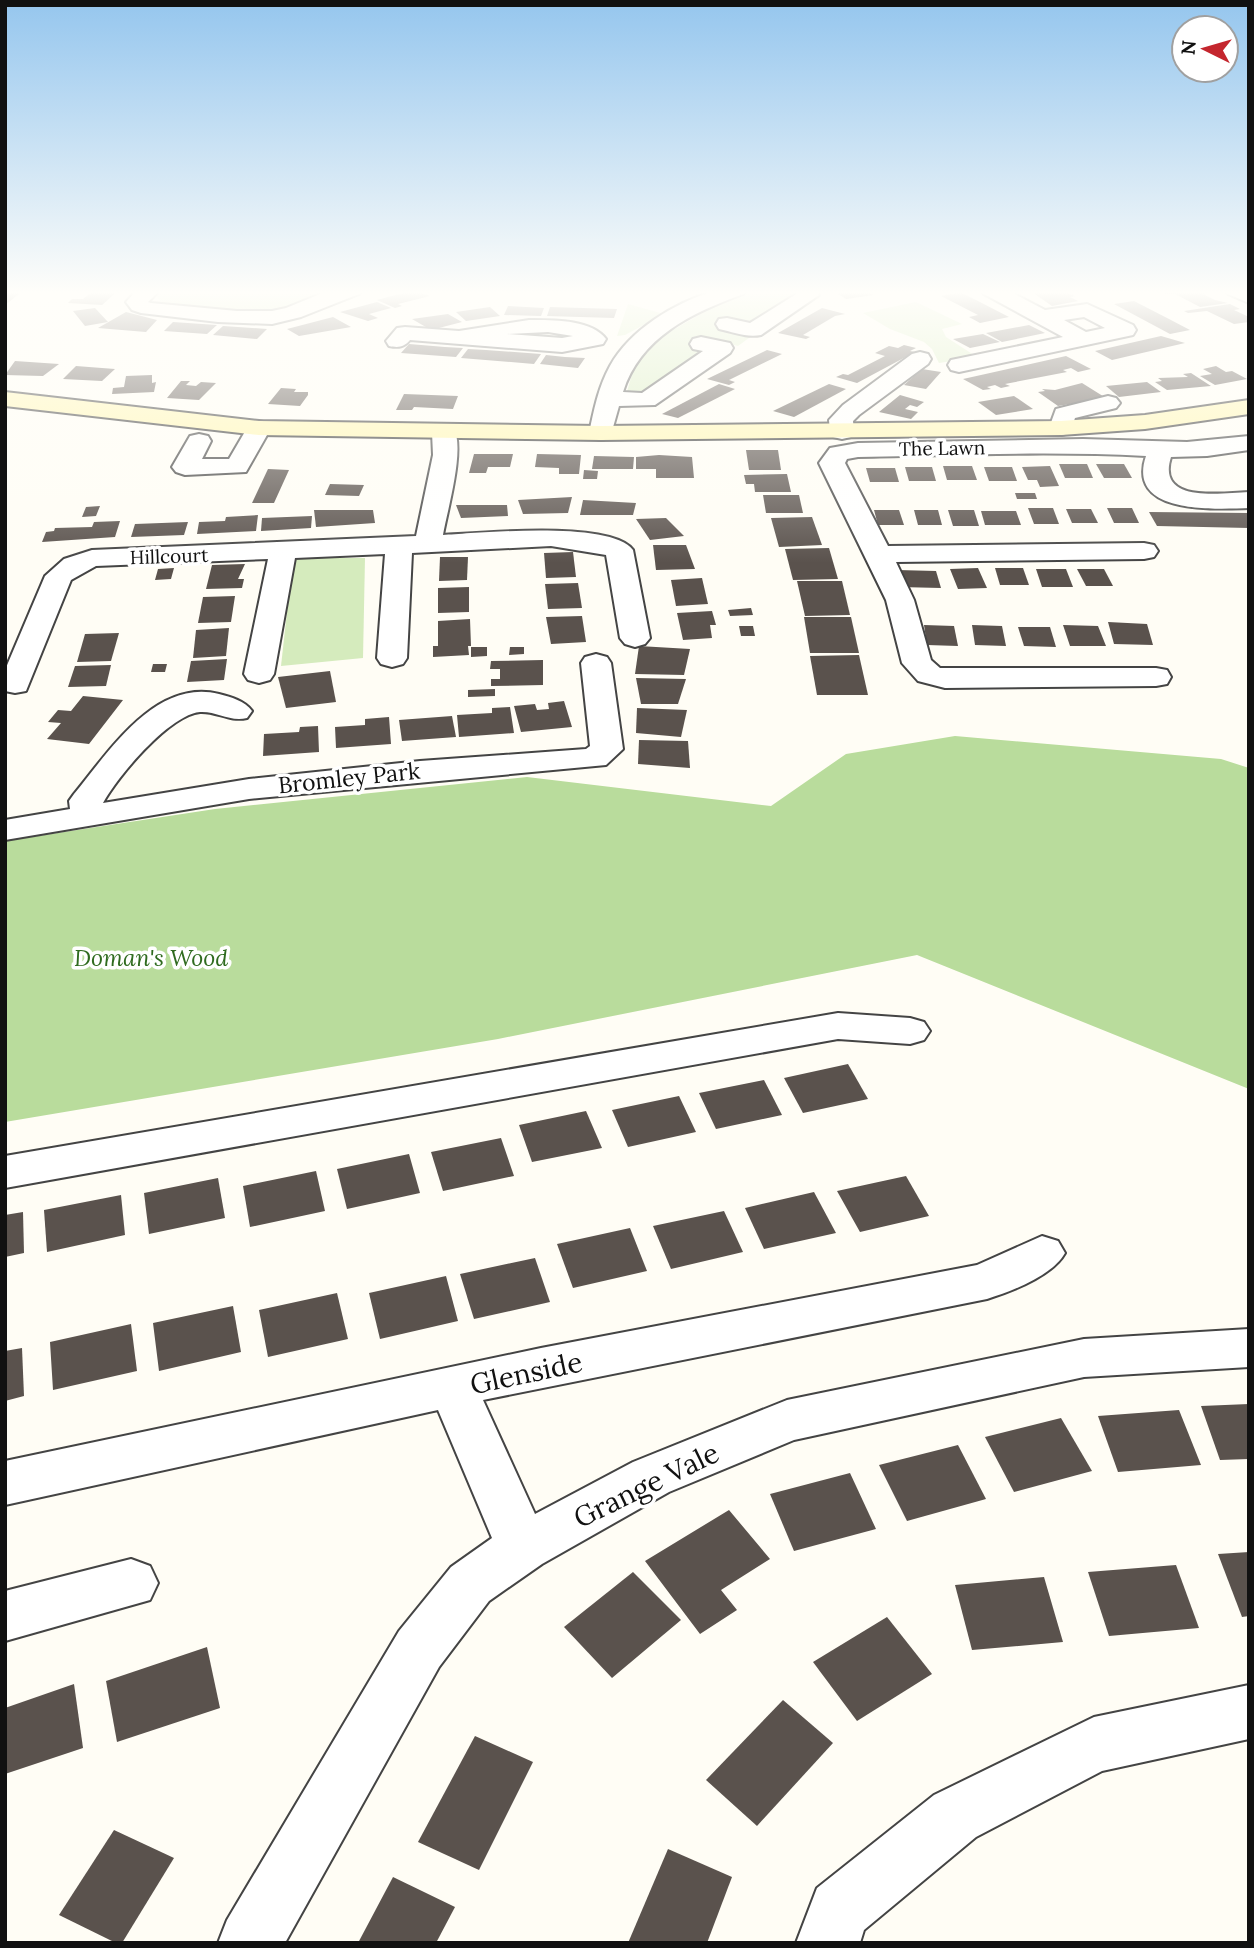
<svg xmlns="http://www.w3.org/2000/svg" width="1254" height="1948" font-family="Lora,serif">
<style>
.green{fill:#d5ebbd}
.forest{fill:#b9dc9c}
.building{fill:#5a524d}
.lines{fill:none;stroke-linecap:round;stroke-linejoin:round}
.street-casing{stroke:#444;stroke-width:4}
.secondary-casing{stroke:#333;stroke-width:4}
.street{fill:#fff;fill-rule:evenodd}
.secondary{fill:#fff6b0;fill-rule:evenodd}
.labels{text-anchor:middle;stroke-width:7;stroke-linejoin:round;paint-order:stroke}
.far-street-label{font-size:19px;fill:#111;stroke:#fff}
.street-label{font-size:23px;fill:#111;stroke:#fff}
.park-label{font-size:23px;font-style:italic;fill:#2f6b1f;stroke:#fff}
.near-street-label{font-size:28px;fill:#111;stroke:#fff}
</style>
<rect width="100%" height="100%" fill="#fffdf5"/>
<g class="green">
<path d="M162,290h177l-39,15 -38,8 -98,-6 -8,-12z"/>
<path d="M754,290l46,2 -47,31 -16,-3 16,15 -15,11 -29,-8 -13,7 14,5 -64,44 -20,1 11,-38 10,-12 85,-49z"/>
<path d="M916,302l46,22 -20,5 4,8 31,20 -38,6 -7,-14 -8,-7 -34,-13 -27,-16z"/>
<path d="M628,304l36,10 -39,21 -8,1z"/>
<path d="M293,558h72l-2,100 -82,8z"/>
</g>
<path class="forest" d="M955,736l266,23 28,9v321l-332,-134 -419,84 -493,83v-281l210,-32 312,-32 244,29 75,-52z"/>
<g class="building">
<path d="M5,290h19l-19,15z"/>
<path d="M94,290h25l-17,15 -34,-2 4,-4h11z"/>
<path d="M414,290l16,6 -32,8 4,2 -7,2 -18,-8z"/>
<path d="M832,290h35l7,5 -28,4z"/>
<path d="M1029,290h31l15,6 -5,1 8,4 -26,5z"/>
<path d="M1184,290h18l6,3 -5,1 12,6 13,3 -28,4 -25,-13h-16z"/>
<path d="M960,292l18,9 31,16 -29,6 -11,-6 9,-2 -37,-19z"/>
<path d="M1134,301l35,18 21,11 -20,4 -56,-30z"/>
<path d="M377,302l14,6 -22,6 9,4 -10,3 -28,-9z"/>
<path d="M1230,304l10,5 -6,1 15,7v5l-15,2 -27,-13 -19,2 -4,-2z"/>
<path d="M508,306l36,2 -3,8 -37,-1z"/>
<path d="M490,307l10,9 -34,5 -10,-9z"/>
<path d="M550,307l33,1 34,1 -3,9 -67,-2z"/>
<path d="M95,308l13,14 -23,4 -12,-15z"/>
<path d="M822,308l23,6 -10,2 -32,19 7,2 -4,2 -28,-6z"/>
<path d="M126,312l31,8 -11,12 -48,-4z"/>
<path d="M448,314l14,8 -31,8 -19,-11z"/>
<path d="M333,317l18,10 -52,9 -12,-7z"/>
<path d="M173,322l44,3 -10,9 -43,-3z"/>
<path d="M1029,325l16,8 -43,9 -16,-9z"/>
<path d="M223,326l44,3 -10,10 -44,-4z"/>
<path d="M983,334l17,8 -30,6 -17,-9z"/>
<path d="M1161,336l24,7 -73,17 -17,-9z"/>
<path d="M409,344l36,3 18,1 -7,9 -55,-4z"/>
<path d="M904,345l12,3 -6,3 5,1 -58,31 -21,-6 7,-3 5,1 37,-19 -10,-3 14,-7 9,2z"/>
<path d="M468,349l18,1 55,4 -7,10 -73,-6z"/>
<path d="M767,350l15,4 -53,26 6,2 -6,3 -22,-6z"/>
<path d="M546,355l19,2 20,1 -7,10 -38,-4z"/>
<path d="M1066,356l25,13 -13,3 -7,-4 -8,2 4,2 -62,12 5,2 -9,2 -6,-3 -8,2 4,2 -8,1 -20,-11z"/>
<path d="M15,361l44,3 -16,12 -38,-1z"/>
<path d="M76,366l39,3 -13,12 -39,-2z"/>
<path d="M1216,366l10,6 6,-1 15,8 -32,6 -15,-9 12,-2 -9,-5z"/>
<path d="M922,369l19,3 -15,17 -22,-4z"/>
<path d="M1191,373l20,13 -44,4 -12,-8 7,-1 -4,-3 30,-1 -5,-3z"/>
<path d="M152,375v8l4,-1 -2,10 -42,2 1,-6 11,-1 2,-11z"/>
<path d="M181,381h9l-4,4 10,1 5,-4 15,1 -17,17 -32,-2z"/>
<path d="M1147,382l14,10 -42,5 -13,-11z"/>
<path d="M1082,383l24,15 -48,8 -20,-14 7,-1 -3,-2 13,1z"/>
<path d="M719,384l16,5 -57,29 -16,-4z"/>
<path d="M829,384l17,5 -52,28 -21,-6z"/>
<path d="M281,388l15,1 -2,3h14v3l-8,11 -32,-2z"/>
<path d="M404,394l54,2 -5,13 -39,-2 -2,3h-16z"/>
<path d="M900,395l24,7 -7,5 -7,-2 -5,4 13,3 -7,7 -32,-7z"/>
<path d="M1014,396l19,13 -37,6 -18,-13z"/>
<path d="M746,450h32l3,20h-32z"/>
<path d="M474,454h39l-3,13h-22l-2,6h-17z"/>
<path d="M537,454l44,1 -2,19h-20v-6l-24,-1z"/>
<path d="M659,455l33,2 2,21h-38v-9h-20v-12z"/>
<path d="M594,456l40,1 -1,12h-41z"/>
<path d="M1059,464h28l6,14h-28z"/>
<path d="M1096,464h28l8,14h-28z"/>
<path d="M943,466h29l5,14h-30z"/>
<path d="M1050,466l9,20 -19,1 -3,-7h-9l-6,-13z"/>
<path d="M905,467h27l4,14h-27z"/>
<path d="M984,467h28l5,14h-28z"/>
<path d="M866,468h29l4,14h-29z"/>
<path d="M268,469l21,1 -15,33h-22z"/>
<path d="M584,470l14,1 -1,8h-14z"/>
<path d="M787,474l4,18h-36l-1,-8h-8l-2,-9z"/>
<path d="M330,484l34,1 -5,11 -34,-1z"/>
<path d="M1015,493h20l2,6h-20z"/>
<path d="M763,495h36l4,18h-37z"/>
<path d="M572,497l-4,16 -45,1 -5,-14z"/>
<path d="M583,500l53,3 -3,12h-53z"/>
<path d="M456,505h51l1,11 -47,2z"/>
<path d="M100,506l-4,10 -14,1 4,-10z"/>
<path d="M1028,508h25l6,16h-25z"/>
<path d="M1107,508h25l7,15h-25z"/>
<path d="M1066,509h25l7,14h-26z"/>
<path d="M314,510h59l2,13 -59,4z"/>
<path d="M874,510h25l5,15h-26z"/>
<path d="M914,510h24l4,15h-24z"/>
<path d="M948,510h26l5,16h-26z"/>
<path d="M981,511h35l5,14h-36z"/>
<path d="M1149,512l100,1v15l-92,-2z"/>
<path d="M258,515l-2,16 -59,3 2,-12 26,-1 1,-4z"/>
<path d="M312,516l-1,12 -50,3 1,-13z"/>
<path d="M812,517l10,28 -43,2 -8,-29z"/>
<path d="M666,518l18,18 -34,4 -14,-21z"/>
<path d="M120,521l-5,16 -73,5 4,-10 8,-1 1,-3 37,-1 2,-5z"/>
<path d="M188,522l-4,13 -53,2 4,-13z"/>
<path d="M653,545h33l9,24 -39,1z"/>
<path d="M829,548l9,31 -45,1 -8,-31z"/>
<path d="M573,552l3,25 -30,1 -2,-25z"/>
<path d="M440,557h28l-1,23 -28,1z"/>
<path d="M245,564l-7,15h6l-2,9 -36,1 6,-24z"/>
<path d="M174,568l-3,11 -16,1 3,-11z"/>
<path d="M978,568l9,20 -29,1 -8,-20z"/>
<path d="M995,568h28l6,17h-29z"/>
<path d="M1036,569h30l7,18h-31z"/>
<path d="M1077,569h27l9,17h-27z"/>
<path d="M897,570l39,1 5,17 -42,-1z"/>
<path d="M702,578l6,26 -32,2 -5,-26z"/>
<path d="M797,581h45l8,34 -45,1z"/>
<path d="M578,583l4,25 -34,1 -3,-25z"/>
<path d="M469,587v25l-31,1v-25z"/>
<path d="M235,596l-4,26 -33,1 5,-26z"/>
<path d="M751,608l2,7 -23,1 -2,-6z"/>
<path d="M712,611l4,14h-6l2,13 -29,2 -6,-27z"/>
<path d="M582,616l4,26 -35,2 -5,-27z"/>
<path d="M804,617h47l8,36h-49z"/>
<path d="M470,619l1,27h-3l1,9 -36,2v-11h5v-25z"/>
<path d="M1108,622l39,2 6,21 -39,-1z"/>
<path d="M924,625l30,1 4,20 -31,-1z"/>
<path d="M972,625l30,1 4,20 -31,-1z"/>
<path d="M1063,625l35,1 8,20h-36z"/>
<path d="M739,626h14l2,10h-14z"/>
<path d="M1018,627h32l6,20 -32,-1z"/>
<path d="M229,628l-3,28 -33,2 3,-28z"/>
<path d="M119,633l-8,28 -34,1 8,-28z"/>
<path d="M639,646l51,3 -6,26 -49,-1z"/>
<path d="M471,647h16v9l-16,1z"/>
<path d="M510,647h14v7l-15,1z"/>
<path d="M859,655l9,40h-51l-7,-39z"/>
<path d="M227,659l-3,21 -37,2 4,-21z"/>
<path d="M543,660v25l-52,1v-7h9v-10h-10l1,-8z"/>
<path d="M153,664h14l-2,8h-14z"/>
<path d="M111,665l-5,21 -38,1 7,-21z"/>
<path d="M330,671l6,31 -50,6 -8,-31z"/>
<path d="M636,678l50,1 -8,25h-37z"/>
<path d="M495,689v7l-27,1v-7z"/>
<path d="M83,696l40,4 -34,44 -42,-5 14,-16 -13,-1 10,-12 13,1z"/>
<path d="M564,701l8,26 -51,5 -7,-26 21,-2 2,6 12,-1 -1,-6z"/>
<path d="M510,707l4,26 -55,4 -2,-22 35,-2v-5z"/>
<path d="M637,708l50,2 -6,27 -45,-4z"/>
<path d="M452,716l4,21 -54,4 -3,-21z"/>
<path d="M389,717l2,27 -55,4 -1,-21 30,-2v-6z"/>
<path d="M318,726l1,26 -56,4 1,-22 35,-2 1,-5z"/>
<path d="M639,740l49,1 2,27 -52,-4z"/>
<path d="M848,1064l20,35 -65,14 -19,-35z"/>
<path d="M764,1080l18,35 -66,14 -17,-36z"/>
<path d="M679,1096l17,36 -68,15 -16,-37z"/>
<path d="M586,1111l16,37 -70,14 -13,-37z"/>
<path d="M501,1138l13,38 -71,15 -12,-39z"/>
<path d="M409,1154l11,39 -73,16 -10,-40z"/>
<path d="M316,1171l9,40 -75,16 -7,-41z"/>
<path d="M906,1176l23,40 -69,16 -23,-41z"/>
<path d="M218,1178l7,40 -76,16 -5,-41z"/>
<path d="M814,1192l22,41 -72,16 -19,-41z"/>
<path d="M121,1195l4,40 -78,17 -3,-42z"/>
<path d="M724,1211l19,41 -72,17 -18,-43z"/>
<path d="M23,1212l1,41 -19,4v-42z"/>
<path d="M630,1228l17,43 -74,17 -16,-44z"/>
<path d="M535,1258l15,44 -76,17 -14,-45z"/>
<path d="M446,1276l12,45 -78,18 -11,-46z"/>
<path d="M337,1293l11,46 -80,18 -9,-47z"/>
<path d="M233,1306l8,46 -82,19 -6,-48z"/>
<path d="M131,1324l6,47 -84,19 -3,-48z"/>
<path d="M22,1348l2,48 -19,5v-50z"/>
<path d="M1249,1404v55l-29,1 -19,-54z"/>
<path d="M1179,1410l22,55 -83,7 -20,-56z"/>
<path d="M1061,1418l31,53 -78,21 -29,-55z"/>
<path d="M958,1445l28,54 -79,22 -28,-56z"/>
<path d="M850,1473l26,56 -82,22 -24,-57z"/>
<path d="M729,1510l41,49 -49,31 16,20 -37,24 -55,-73z"/>
<path d="M1249,1552v64l-7,1 -24,-63z"/>
<path d="M1176,1565l23,63 -90,8 -21,-64z"/>
<path d="M633,1572l48,48 -69,58 -48,-51z"/>
<path d="M1044,1577l19,65 -91,8 -17,-65z"/>
<path d="M887,1617l45,57 -75,47 -44,-59z"/>
<path d="M207,1647l13,61 -103,34 -11,-61z"/>
<path d="M74,1684l9,64 -78,26v-66z"/>
<path d="M783,1700l50,43 -76,83 -51,-46z"/>
<path d="M475,1736l58,26 -54,108 -61,-28z"/>
<path d="M114,1830l60,28 -52,85h-6l-57,-28z"/>
<path d="M668,1849l64,28 -25,66h-79z"/>
<path d="M393,1877l62,30 -19,36h-78z"/>
</g>
<g class="lines">
<g class="street-casing">
<g id="street">
<path d="M137,290h23l-12,12 3,1 86,8h35l14,-3 44,-18h32l-3,4 -58,23 -29,7 -54,-2 -77,-9 -9,-3 -6,-8z"/>
<path d="M746,290l-3,4c-51,19 -103,43 -120,98l19,1 61,-42 -10,-2 -3,-5 3,-5 8,-2 29,6 3,5 -3,5 -75,52 -36,1 -9,32 -9,2 -9,-2 -3,-5c5,-23 9,-45 21,-67 20,-36 64,-63 104,-75 9,-3 22,-1 32,-1z"/>
<path d="M797,290h20l2,5 -58,40c-14,3 -28,-3 -42,-6l-3,-5 3,-5 8,-1 23,5 48,-30z"/>
<path d="M981,290h26l38,20 42,-6 46,21 3,5 -3,5 -174,37 -8,-2 -3,-5 3,-5 112,-23 -79,-43zM1084,317l21,11 -19,4 -22,-12z"/>
<path d="M1225,290h24v13l-21,-9z"/>
<path d="M529,320c22,0 62,-1 77,19l-3,5 -41,8 -152,-12c-6,7 -11,8 -21,6l-3,-5 11,-13 8,-1 54,4zM548,332l25,4 -11,2 -55,-4z"/>
<path d="M920,352l8,2 3,5 -3,5 -69,51 -6,6 1,11 -3,5 -9,2 -9,-2 -3,-5 -1,-12 14,-15 69,-51z"/>
<path d="M1108,396l8,2 4,5 -4,5 -41,10 -5,15 -9,2 -9,-2 -3,-5 7,-19z"/>
<path d="M259,421l9,2 3,5 -25,44 -61,3 -9,-3 -4,-5 18,-31 9,-2 9,2 3,5 -9,18h27l21,-36z"/>
<path d="M444,425l9,2c13,20 -6,84 -10,108 36,-2 169,-15 190,15l17,88 -5,6 -10,3 -10,-3 -5,-6 -14,-83 -55,-9 -139,7 -5,105 -4,6 -11,3 -11,-3 -4,-6 8,-104 -90,4 -21,116 -4,6 -11,3 -11,-3 -4,-6 24,-115 -172,7 -25,14 -45,111 -11,2 -10,-2v-21l40,-94 19,-17 28,-9 324,-14 17,-81 -1,-23 3,-5z"/>
<path d="M1249,436v14l-42,6 -36,1c-15,47 50,36 78,35v16c-34,1 -123,7 -103,-52 -96,-5 -192,-1 -288,1l-11,2 -2,4 43,83 256,-3 10,2 4,6 -4,6 -10,2 -248,3 18,38 17,60 9,8h216l11,2 4,7 -4,7 -11,2 -211,2 -27,-7 -16,-18 -16,-63 -67,-137 11,-15 28,-5 225,-4 104,3z"/>
<path d="M596,654l11,3 4,6 12,86 -17,16 -357,34 -244,41v-20l65,-11 -1,-8 5,-7c34,-41 81,-116 145,-100 12,3 26,7 33,17l-5,7c-18,4 -30,-7 -47,-6 -31,3 -83,65 -97,91l146,-24 171,-18 166,-12 4,-3 -9,-83 4,-6z"/>
<path d="M838,1013l72,5 14,4 6,9 -6,9 -14,4 -72,-5 -833,149v-32z"/>
<path d="M1042,1236l16,5 7,12c-13,23 -53,38 -78,46l-504,101 52,114 98,-52 154,-62 297,-61 165,-10v38l-165,10 -290,63 -125,52 -127,72 -53,37 -50,66 -154,276h-67l9,-23 172,-289 52,-64 41,-29 -54,-128 -433,95v-44l536,-113 436,-83z"/>
<path d="M131,1559l19,7 8,17 -8,17 -145,41v-50z"/>
<path d="M1249,1685v54l-147,32 -126,66 -112,93 -4,13h-64l21,-55 117,-93 160,-78z"/>
</g>
</g>
<g class="secondary-casing">
<path id="secondary" d="M5,392l254,29 342,5 460,-5 84,-6 104,-15v14l-104,15 -84,6 -460,5 -342,-5 -254,-29z"/>
</g>
<use href="#street" class="street"/>
<use href="#secondary" class="secondary"/>
</g>
<linearGradient id="sky" x2="0" y2="1"><stop stop-color="#95c6ee"/><stop offset="0.52" stop-color="#fffefa"/><stop offset="1" stop-color="#fffefa" stop-opacity="0"/></linearGradient>
<rect width="1254" height="563" fill="url(#sky)"/>
<g class="labels">
<g class="far-street-label">
<text transform="translate(942 448) rotate(-1)" y="7">The Lawn</text>
<text transform="translate(169 556) rotate(-2)" y="7">Hillcourt</text>
</g>
<g class="street-label">
<text transform="translate(349 778) rotate(-6)" y="8">Bromley Park</text>
</g>
<g class="park-label">
<text x="151" y="966">Doman's Wood</text>
</g>
<g class="near-street-label">
<text transform="translate(526 1373) rotate(-12)" y="10">Glenside</text>
<text transform="translate(646 1485) rotate(-26)" y="10">Grange Vale</text>
</g>
</g>
<rect width="1254" height="1948" fill="none" stroke="#111111" stroke-width="14"/>
<g transform="translate(1205 49) rotate(275)"><circle r="33" fill="#ffffff" stroke="#a0a0a0" stroke-width="2"/>
<path d="M0-5L12 26L0 18L-12 26Z" fill="#c4262e"/>
<text y="-10" font-size="19" font-weight="bold" text-anchor="middle" fill="#111111">N</text>
</g>
</svg>
